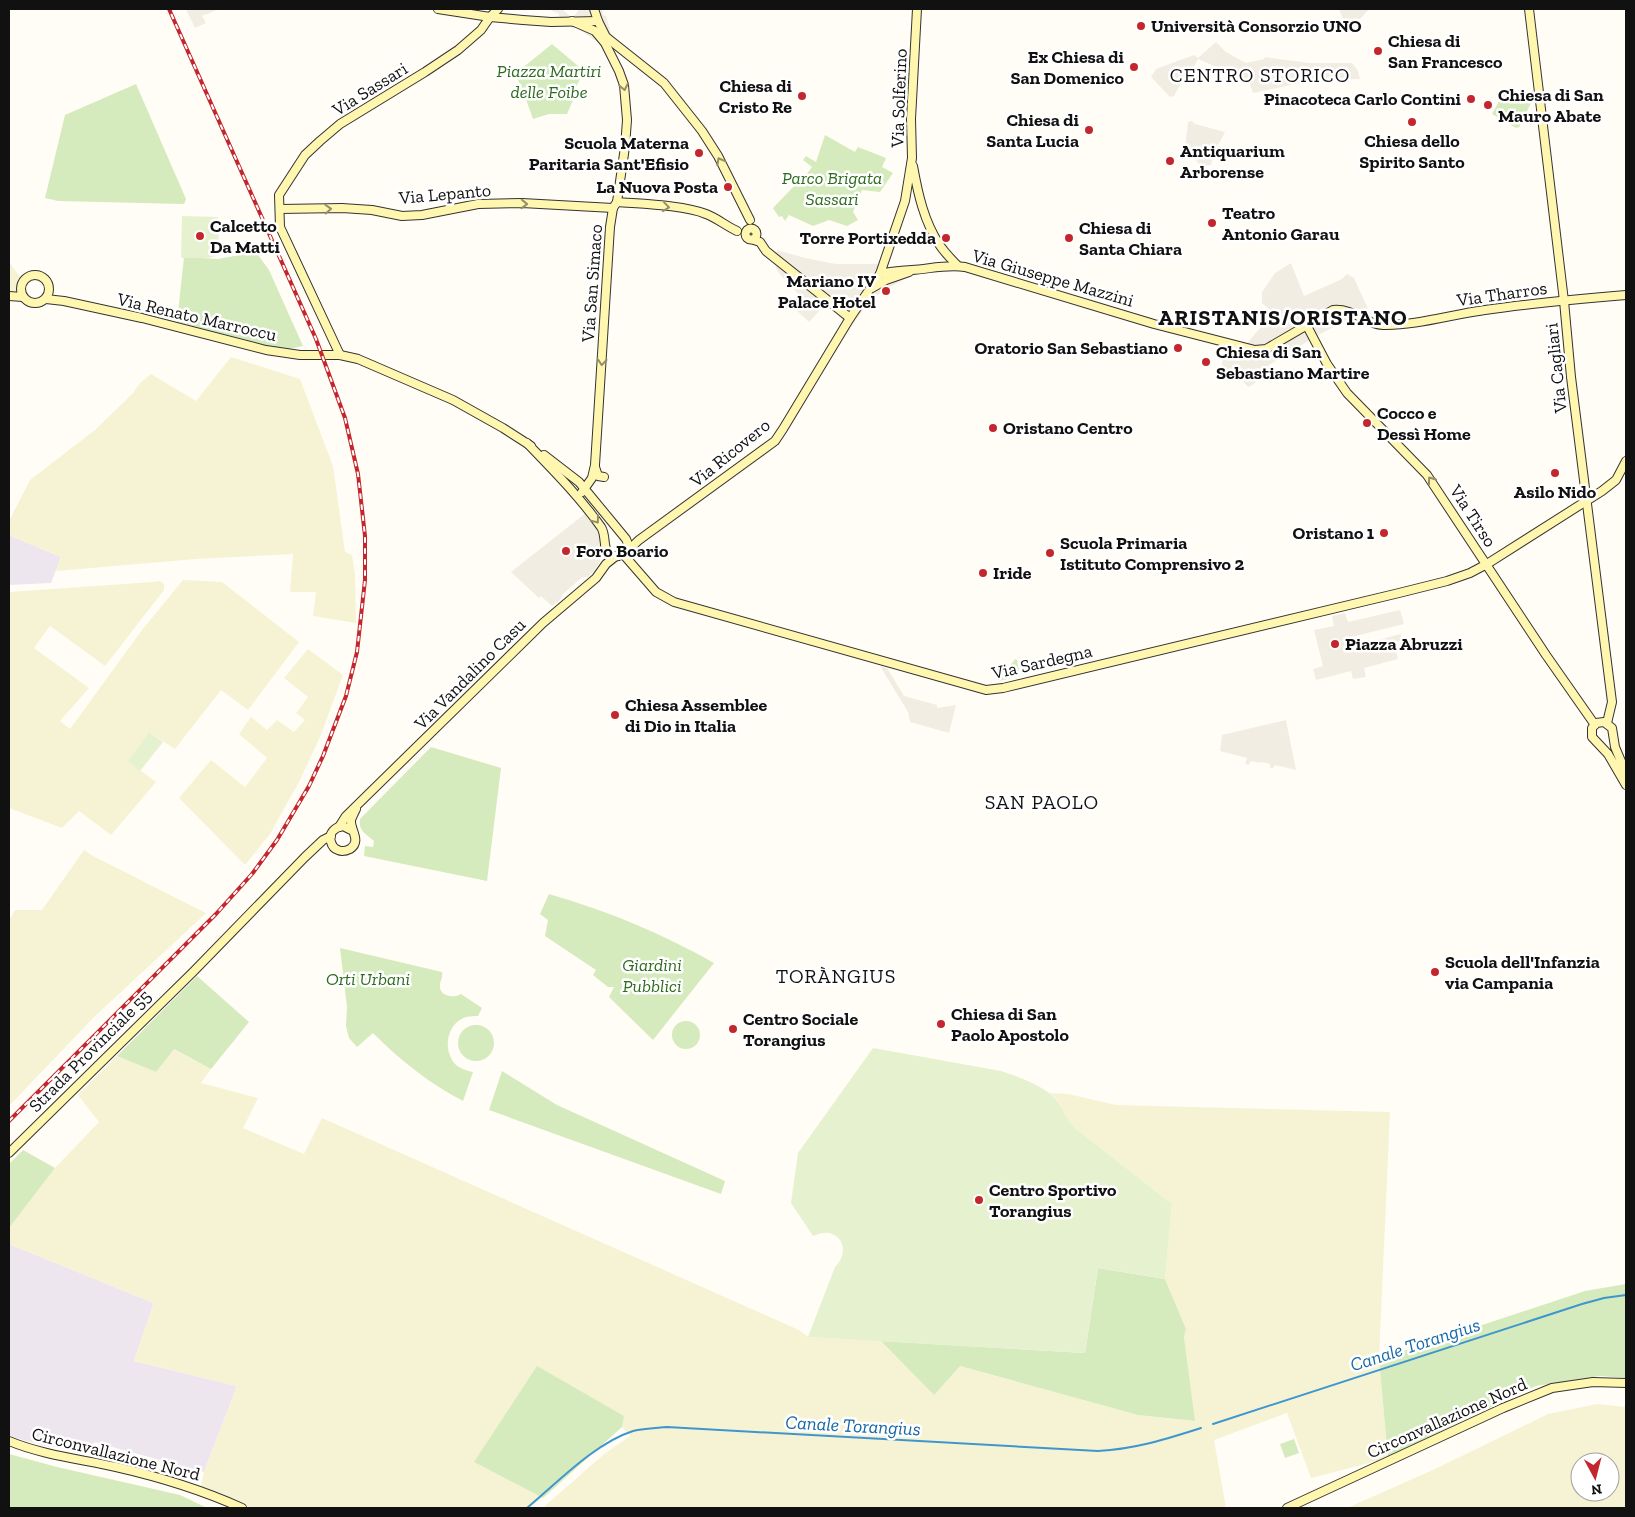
<svg xmlns="http://www.w3.org/2000/svg" width="1635" height="1517" font-family="'Zilla Slab',serif">
<style>
.industrial{fill:#eee6ef}
.farmland{fill:#f6f3d4;fill-rule:evenodd}
.green{fill:#d5ebbd}
.pitch{fill:#e6f2cf}
.plaza{fill:#f1ede2}
.lines{fill:none;stroke-linecap:round;stroke-linejoin:round}
.stream{stroke:#3f96cf;stroke-width:2}
.secondary-casing{stroke:#333;stroke-width:10}
.secondary{stroke:#fff6b0;stroke-width:8}
.rail-casing{stroke:#c4262e;stroke-width:4}
.rail{stroke:#fff;stroke-width:2;stroke-dasharray:5.5;stroke-linecap:butt}
.oneway{stroke:#948f68}
.poi-dot{fill:#c4262e;stroke:#fff;stroke-width:2}
.labels{text-anchor:middle;stroke-width:5;stroke-linejoin:round;paint-order:stroke}
.poi-label{font-size:18px;font-weight:bold;fill:#111;stroke:#fff;text-anchor:start}
.park-label{font-size:18px;font-style:italic;fill:#2f6b1f;stroke:#fff}
.street-label{font-size:18px;fill:#111;stroke:#fff}
.water-label{font-size:19px;font-style:italic;fill:#1768a6;stroke:#fff}
.quarter-label{font-size:20px;letter-spacing:1px;fill:#111;stroke:#fff}
.district-label{font-size:22px;font-weight:bold;letter-spacing:1px;fill:#111;stroke:#fff}
</style>
<rect width="100%" height="100%" fill="#fffdf5"/>
<g class="industrial">
<path d="M9,535l52,22 -10,26 -42,2z"/>
<path d="M9,1244l145,59 -20,58 103,25 -33,86 -110,-30 -3,9 -46,-5 -36,-10z"/>
</g>
<g class="farmland">
<path d="M9,262l11,15 11,21 -22,1z"/>
<path d="M231,357l69,22 33,87 12,86 7,3 3,19 1,49 -43,-7 3,-24h-26l3,-38 -97,5 -140,12 5,-14 -52,-22v-14l21,-41 65,-50 38,-37 7,-10 11,-9 45,27z"/>
<path d="M183,580l39,2 77,60 -51,68 -27,-20 -46,59 -26,-17 -21,29 28,21 -45,53 -32,-24 -17,17 -53,-20v-216l144,-10 7,-1 4,3v6l-59,76 -55,-40 -16,22 55,40 -29,33 10,8 72,-99z"/>
<path d="M308,649l35,26 -23,62 -20,43 -30,54 -25,31 -66,-67 32,-38 34,27 22,-29 -28,-24 12,-17 16,13 10,-10 17,12 11,-12 -9,-7 12,-16 -24,-19z"/>
<path d="M84,850l9,6 113,57 -113,105 -84,88v-190l2,1 4,-7h27z"/>
<path d="M173,1049l38,20 -10,14 57,15 -15,30 61,26 18,-36 477,212 9,7 73,4 53,53 25,-28 179,49 56,6 -10,-84 2,-8 -21,-50 7,-75 -97,-76 -8,-7 -10,-21 -7,-7 18,1 48,11 274,7 -11,247 9,99 -77,20 -24,-65 -73,27 12,68h-680l-1,-2 58,-51 27,-19 -8,-9 2,-11 -150,46 69,36 -14,10h-279l-49,-21 3,-15 33,-86 -103,-25 20,-58 -145,-59v-16l46,-60 44,-46 -21,-27 39,-39 39,16z"/>
<path d="M1597,1404l29,3v101h-279l88,-39 113,-55zM1580,1462h30v30h-30z"/>
</g>
<g class="green">
<path d="M552,44l32,27 -12,24 1,5 -6,14h-18l-16,5 -11,-31 -7,-14z"/>
<path d="M136,84l50,115 -2,5 -126,-3 -13,-3 20,-83z"/>
<path d="M1503,94l16,1 5,6 7,2 -12,24 -3,1 -24,-14z"/>
<path d="M825,135l30,17 3,-5 28,11 -4,9 11,6 -13,19 -18,-2 -9,22 5,8 -11,6 -18,-6 -16,6 -24,-11 -4,6 -3,-5 -3,1 -6,-9 26,-27 2,1 11,-15 -9,-7 3,-4 10,6z"/>
<path d="M256,252l13,18 34,76 -19,4 -107,-28 7,-65 34,2z"/>
<path d="M1015,659l2,1 3,16 -21,5z"/>
<path d="M431,747l70,21 -14,113 -123,-25 1,-10 8,1 1,-6c-8,-7 -16,-10 -14,-22z"/>
<path d="M549,894c61,18 110,38 165,69l-61,77 -44,-43 5,-10h-6l-15,-12 3,-5 -51,-34 3,-16 -8,-6z"/>
<path d="M340,948l102,24c1,5 -1,7 -2,12 -2,12 13,15 21,10l21,14 -4,8c-3,0 -8,0 -12,1 -19,6 -24,32 -11,47 4,4 12,7 18,8l-10,29c-33,-17 -63,-41 -90,-68l-16,14 -8,-9 -3,-12 1,-19z"/>
<path d="M197,976l52,46 -38,47 -37,-20 -18,23 -39,-16z"/>
<circle cx="686" cy="1035" r="14"/>
<circle cx="476" cy="1043" r="18"/>
<path d="M502,1071l55,34 168,76 -4,13 -232,-84z"/>
<path d="M23,1150l32,18 -46,60v-64z"/>
<path d="M1098,1268l67,11 21,50 -2,8 11,84 -57,-6 -178,-49 -26,29 -53,-54 204,12z"/>
<path d="M1626,1284v94l-26,-2 -64,10 -73,34 -75,38 -9,-99 206,-68z"/>
<path d="M537,1366l87,50 -2,11 -79,71 -69,-36z"/>
<path d="M1294,1439l5,14 -14,5 -5,-14z"/>
<path d="M9,1454l48,13 123,28 27,13h-198z"/>
</g>
<g class="pitch">
<path d="M182,216l36,1 1,38 -10,3h-28z"/>
<path d="M149,732l14,10 -23,29 -12,-10z"/>
<path d="M873,1048l128,23c15,5 47,16 56,30 7,10 9,19 18,27l97,76 -7,75 -67,-11 -13,85 -277,-16 27,-70c10,-9 12,-27 -3,-33 -6,-3 -13,0 -19,2l-22,-33 7,-50z"/>
</g>
<g class="plaza">
<path d="M186,9h33l-17,7 4,7 -11,5z"/>
<path d="M548,9h14l10,9 8,-9h22l1,6 3,1 5,18 1,1 -9,12 -2,-3 -26,-17 -2,2 -3,-3 2,-8h-13v-4z"/>
<path d="M1339,9h30l-9,10 -13,9z"/>
<path d="M1216,42l10,10 20,11 18,-4 1,-2 44,6h43l6,8 2,8 -46,1 -61,13 -4,-12 -51,-22 -9,16 -3,-1 -12,22 -4,1 -19,-20 5,-8 38,-14 4,3z"/>
<path d="M1192,121l3,3 30,8 -11,21 -3,12 -11,1 -10,-15 -5,-2 3,-27z"/>
<path d="M777,250l28,8 31,6h43l22,8 5,6 -32,19 -1,-1 -22,31 -8,-6 -16,-19 -18,20 -17,-16 10,-8 -24,-26 -4,-9z"/>
<path d="M1291,263l13,33 38,-17 5,-5 7,4 18,40 9,1v9l-36,-7 -27,14 -49,30 -15,19 -6,3 -14,-17 -11,7 -2,-3 3,-26 22,-3 27,-33 -11,-9v-11l13,-19z"/>
<path d="M587,512l13,17v33l-6,9 -6,6h-5l-10,8 -10,9 -4,7 -7,5 -11,-10 -2,2 -28,-26z"/>
<path d="M1400,610l4,14 -53,13 3,9 47,-12 1,6 -8,3 4,16 -34,9 2,9 -13,2 -2,-8 -35,9 -3,-11 10,-3 -9,-36 20,-4 -2,-10 13,-3 3,9z"/>
<path d="M880,666l7,2 17,28 33,9v3l19,-3 -7,28 -39,-11 -2,-10z"/>
<path d="M1286,720l10,50 -21,-5 -2,3h-3v-4l-9,-2 -1,1 -9,-2 -2,4 -4,-1 2,-6 -27,-7 2,-16z"/>
</g>
<g class="lines">
<g class="stream">
<path d="M1213,1424l369,-120 22,-6 22,-3"/>
<path d="M527,1508c30,-25 68,-65 106,-77 11,-3 23,-3 34,-4l431,24c38,-2 68,-12 103,-23"/>
</g>
<g class="secondary-casing">
<g id="secondary">
<path d="M438,9l52,8 33,3 28,2 47,-1"/>
<path d="M594,9l4,12 8,16 58,46 38,48 16,25 32,64"/>
<path d="M1529,9l35,292 7,76 41,325 -5,21"/>
<path d="M572,21l23,10 10,12 14,28 5,14 3,35 -2,27 -8,55 -4,6 -3,19 -15,238 -3,13 -10,14"/>
<path d="M913,166c5,28 11,55 26,78 5,8 12,15 18,21"/>
<path d="M617,202c25,2 67,3 89,12 11,4 20,12 31,17"/>
<path d="M280,209l62,-1 30,2 30,6 20,-1 56,-11 44,-1 91,5"/>
<circle cx="751" cy="234" r="5.5"/>
<path d="M754,240l6,2 6,9 84,67"/>
<path d="M880,274c11,-3 20,-3 32,-4 17,-1 35,-6 53,-3l189,57 101,26 11,-1 67,-39c21,-2 31,14 50,15 31,1 71,-11 102,-15 47,-7 94,-11 141,-15"/>
<circle cx="35" cy="289" r="14"/>
<path d="M872,288l14,-8 23,-8"/>
<path d="M9,296l14,1"/>
<path d="M46,299l18,2 78,17 124,32 34,5h40l18,4 95,41 50,28 28,18"/>
<path d="M1307,326l20,38 20,29 80,82 119,180 49,70"/>
<path d="M340,355l-60,-128 -1,-32 26,-40 15,-14 20,-17 85,-52 33,-22 23,-20 9,-13 8,-8"/>
<path d="M527,443c26,27 52,53 74,84 6,9 1,23 9,28 11,6 22,-9 29,-15l136,-99 8,-12 67,-111 30,-44 25,-73 7,-43 -1,-39 6,-110"/>
<path d="M544,455l35,27 47,57 2,5 -2,7"/>
<path d="M595,467l3,9 6,1"/>
<path d="M623,554l33,38 18,10 312,88 17,-2 396,-95 48,-12 23,-8 17,-9 115,-73 14,-11 10,-19"/>
<path d="M1626,773l-11,-26 -3,-19 -8,-6 -8,1 -4,5v9l16,17 18,31"/>
<path d="M339,827l7,-11 197,-193 53,-45 10,-14 10,-8"/>
<path d="M353,831l-10,-5c-8,1 -15,7 -12,16 1,4 4,7 7,8 4,2 8,1 12,-1 12,-8 0,-19 1,-29 1,-3 3,-7 5,-11"/>
<path d="M9,1153l184,-181 112,-115 18,-17 8,-4"/>
<path d="M9,1441c34,14 71,18 107,26 44,10 86,23 126,41"/>
<path d="M1287,1508l216,-100 49,-20 41,-6 33,1"/>
</g>
</g>
<use href="#secondary" class="secondary"/>
<g class="rail-casing">
<path id="rail" d="M9,1121l207,-207 36,-40 25,-34 32,-54 14,-30 23,-60 11,-44 8,-72v-44l-7,-62 -13,-56 -29,-79 -147,-330"/>
</g>
<use href="#rail" class="rail"/>
</g>
<defs><path id="oneway-chevron" d="M-2-3.5L2.5 0L-2 3.5" fill="none" stroke-width="1.6" stroke-linecap="round" stroke-linejoin="round" transform="scale(1.25)"/></defs>
<g class="oneway">
<use href="#oneway-chevron" transform="translate(624 87) rotate(79)"/>
<use href="#oneway-chevron" transform="translate(720 161) rotate(-118)"/>
<use href="#oneway-chevron" transform="translate(524 204) rotate(2)"/>
<use href="#oneway-chevron" transform="translate(666 207) rotate(7)"/>
<use href="#oneway-chevron" transform="translate(328 209) rotate(-3)"/>
<use href="#oneway-chevron" transform="translate(602 362) rotate(94)"/>
<use href="#oneway-chevron" transform="translate(1431 480) rotate(-126)"/>
<use href="#oneway-chevron" transform="translate(596 520) rotate(53)"/>
</g>
<g class="poi-dot">
<circle cx="1141" cy="26" r="5"/>
<circle cx="1378" cy="51" r="5"/>
<circle cx="1134" cy="67" r="5"/>
<circle cx="802" cy="96" r="5"/>
<circle cx="1471" cy="99" r="5"/>
<circle cx="1488" cy="105" r="5"/>
<circle cx="1412" cy="122" r="5"/>
<circle cx="1089" cy="130" r="5"/>
<circle cx="699" cy="153" r="5"/>
<circle cx="1170" cy="161" r="5"/>
<circle cx="728" cy="187" r="5"/>
<circle cx="1212" cy="223" r="5"/>
<circle cx="200" cy="236" r="5"/>
<circle cx="946" cy="238" r="5"/>
<circle cx="1069" cy="238" r="5"/>
<circle cx="886" cy="291" r="5"/>
<circle cx="1178" cy="348" r="5"/>
<circle cx="1206" cy="362" r="5"/>
<circle cx="1367" cy="423" r="5"/>
<circle cx="993" cy="428" r="5"/>
<circle cx="1555" cy="473" r="5"/>
<circle cx="1384" cy="533" r="5"/>
<circle cx="566" cy="551" r="5"/>
<circle cx="1050" cy="553" r="5"/>
<circle cx="983" cy="573" r="5"/>
<circle cx="1335" cy="644" r="5"/>
<circle cx="615" cy="715" r="5"/>
<circle cx="1435" cy="972" r="5"/>
<circle cx="941" cy="1024" r="5"/>
<circle cx="733" cy="1029" r="5"/>
<circle cx="979" cy="1200" r="5"/>
</g>
<g class="labels">
<g class="poi-label">
<text x="1151" y="32">Università Consorzio UNO</text>
<text x="1388" y="47">Chiesa di<tspan x="1388" dy="21">San Francesco</tspan></text>
<text x="1124" y="63" text-anchor="end">Ex Chiesa di<tspan x="1124" dy="21">San Domenico</tspan></text>
<text x="792" y="92" text-anchor="end">Chiesa di<tspan x="792" dy="21">Cristo Re</tspan></text>
<text x="1498" y="101">Chiesa di San<tspan x="1498" dy="21">Mauro Abate</tspan></text>
<text x="1461" y="105" text-anchor="end">Pinacoteca Carlo Contini</text>
<text x="1079" y="126" text-anchor="end">Chiesa di<tspan x="1079" dy="21">Santa Lucia</tspan></text>
<text x="1412" y="147" text-anchor="middle">Chiesa dello<tspan x="1412" dy="21">Spirito Santo</tspan></text>
<text x="689" y="149" text-anchor="end">Scuola Materna<tspan x="689" dy="21">Paritaria Sant'Efisio</tspan></text>
<text x="1180" y="157">Antiquarium<tspan x="1180" dy="21">Arborense</tspan></text>
<text x="718" y="193" text-anchor="end">La Nuova Posta</text>
<text x="1222" y="219">Teatro<tspan x="1222" dy="21">Antonio Garau</tspan></text>
<text x="210" y="232">Calcetto<tspan x="210" dy="21">Da Matti</tspan></text>
<text x="1079" y="234">Chiesa di<tspan x="1079" dy="21">Santa Chiara</tspan></text>
<text x="936" y="244" text-anchor="end">Torre Portixedda</text>
<text x="876" y="287" text-anchor="end">Mariano IV<tspan x="876" dy="21">Palace Hotel</tspan></text>
<text x="1168" y="354" text-anchor="end">Oratorio San Sebastiano</text>
<text x="1216" y="358">Chiesa di San<tspan x="1216" dy="21">Sebastiano Martire</tspan></text>
<text x="1377" y="419">Cocco e<tspan x="1377" dy="21">Dessì Home</tspan></text>
<text x="1003" y="434">Oristano Centro</text>
<text x="1555" y="498" text-anchor="middle">Asilo Nido</text>
<text x="1374" y="539" text-anchor="end">Oristano 1</text>
<text x="1060" y="549">Scuola Primaria<tspan x="1060" dy="21">Istituto Comprensivo 2</tspan></text>
<text x="576" y="557">Foro Boario</text>
<text x="993" y="579">Iride</text>
<text x="1345" y="650">Piazza Abruzzi</text>
<text x="625" y="711">Chiesa Assemblee<tspan x="625" dy="21">di Dio in Italia</tspan></text>
<text x="1445" y="968">Scuola dell'Infanzia<tspan x="1445" dy="21">via Campania</tspan></text>
<text x="951" y="1020">Chiesa di San<tspan x="951" dy="21">Paolo Apostolo</tspan></text>
<text x="743" y="1025">Centro Sociale<tspan x="743" dy="21">Torangius</tspan></text>
<text x="989" y="1196">Centro Sportivo<tspan x="989" dy="21">Torangius</tspan></text>
</g>
<g class="park-label">
<text x="549" y="77">Piazza Martiri<tspan x="549" dy="21">delle Foibe</tspan></text>
<text x="832" y="184">Parco Brigata<tspan x="832" dy="21">Sassari</tspan></text>
<text x="652" y="971">Giardini<tspan x="652" dy="21">Pubblici</tspan></text>
<text x="368" y="985">Orti Urbani</text>
</g>
<g class="street-label">
<text transform="translate(370 89) rotate(-32)" y="6">Via Sassari</text>
<text transform="translate(899 98) rotate(-88)" y="6">Via Solferino</text>
<text transform="translate(445 194) rotate(-5)" y="6">Via Lepanto</text>
<text transform="translate(1053 278) rotate(16)" y="6">Via Giuseppe Mazzini</text>
<text transform="translate(592 283) rotate(-86)" y="6">Via San Simaco</text>
<text transform="translate(1502 294) rotate(-8)" y="6">Via Tharros</text>
<text transform="translate(197 317) rotate(13)" y="6">Via Renato Marroccu</text>
<text transform="translate(1556 368) rotate(-96)" y="6">Via Cagliari</text>
<text transform="translate(730 453) rotate(-39)" y="6">Via Ricovero</text>
<text transform="translate(1473 516) rotate(57)" y="6">Via Tirso</text>
<text transform="translate(1042 662) rotate(-13)" y="6">Via Sardegna</text>
<text transform="translate(470 674) rotate(-45)" y="6">Via Vandalino Casu</text>
<text transform="translate(90 1051) rotate(-45)" y="6">Strada Provinciale 55</text>
<text transform="translate(1447 1418) rotate(-24)" y="6">Circonvallazione Nord</text>
<text transform="translate(116 1454) rotate(14)" y="6">Circonvallazione Nord</text>
</g>
<g class="water-label">
<text transform="translate(1415 1344) rotate(-18)" y="7">Canale Torangius</text>
<text transform="translate(853 1425) rotate(3)" y="7">Canale Torangius</text>
</g>
<g class="quarter-label">
<text x="1260" y="82">CENTRO STORICO</text>
<text x="1042" y="809">SAN PAOLO</text>
<text x="836" y="983">TORÀNGIUS</text>
</g>
<g class="district-label">
<text x="1283" y="325">ARISTANIS/ORISTANO</text>
</g>
</g>
<rect width="1635" height="1517" fill="none" stroke="#111111" stroke-width="20"/>
<g transform="translate(1595 1477) rotate(173)"><circle r="24" fill="#ffffff" stroke="#a0a0a0"/>
<path d="M0-4L9 19L0 12L-9 19Z" fill="#c4262e"/>
<text y="-8" font-size="14" font-weight="bold" text-anchor="middle" fill="#111111">N</text>
</g>
</svg>
